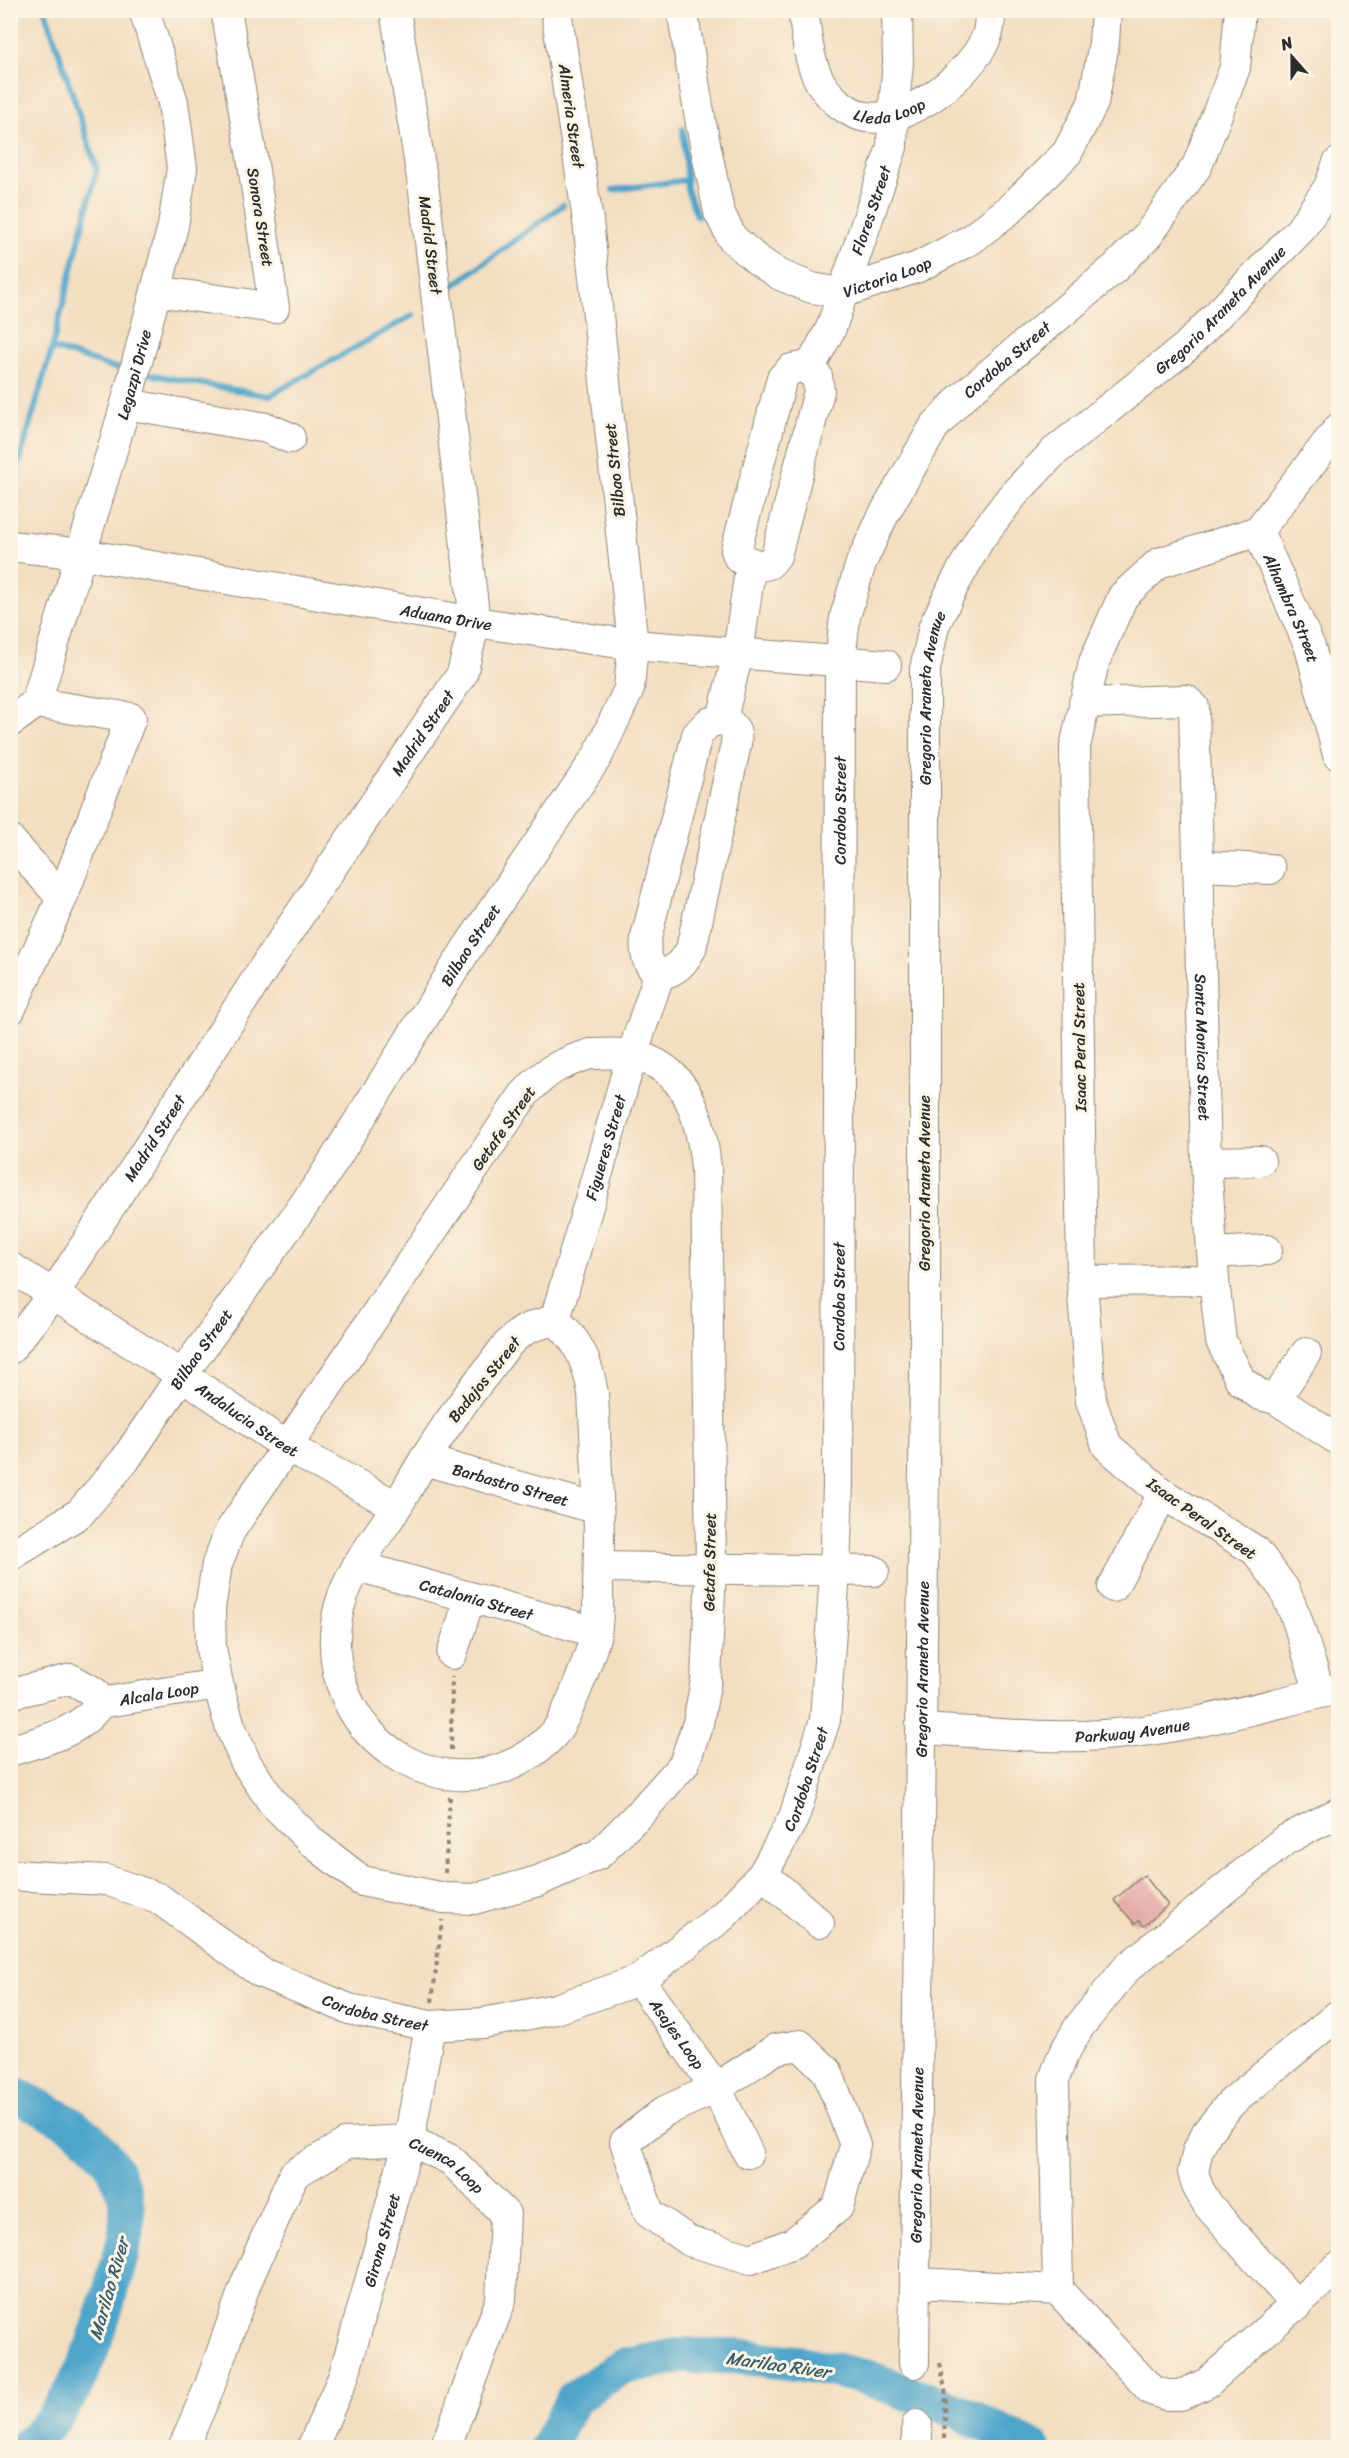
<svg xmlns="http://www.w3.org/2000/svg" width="1349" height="2458" font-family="Sriracha,sans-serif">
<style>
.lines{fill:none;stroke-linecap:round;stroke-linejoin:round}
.stream{stroke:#4da5ca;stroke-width:6}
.river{stroke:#4da5ca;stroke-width:36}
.building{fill:#e4aba9}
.minor-casing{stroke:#8f8476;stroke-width:32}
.path{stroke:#8f8476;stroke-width:4;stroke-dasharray:4.5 4.5;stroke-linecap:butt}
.minor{stroke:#fff;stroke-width:30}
.labels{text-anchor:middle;stroke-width:6;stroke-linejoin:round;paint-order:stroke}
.street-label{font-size:16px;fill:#2b2b2b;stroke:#fcf5e5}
.water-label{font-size:18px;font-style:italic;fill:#395c6b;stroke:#fcf5e5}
</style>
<rect width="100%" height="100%" fill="#fcf5e5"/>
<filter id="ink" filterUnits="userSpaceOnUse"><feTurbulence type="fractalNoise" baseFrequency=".0167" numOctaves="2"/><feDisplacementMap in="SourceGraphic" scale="12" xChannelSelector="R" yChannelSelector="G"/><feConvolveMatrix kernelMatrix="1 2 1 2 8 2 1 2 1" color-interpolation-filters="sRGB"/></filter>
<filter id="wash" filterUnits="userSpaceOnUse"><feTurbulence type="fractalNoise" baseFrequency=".008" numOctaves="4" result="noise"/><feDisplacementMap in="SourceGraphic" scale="24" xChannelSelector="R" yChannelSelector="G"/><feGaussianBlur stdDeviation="1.35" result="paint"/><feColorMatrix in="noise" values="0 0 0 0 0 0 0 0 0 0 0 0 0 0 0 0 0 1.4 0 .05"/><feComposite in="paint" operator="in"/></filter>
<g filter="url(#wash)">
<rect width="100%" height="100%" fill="#f3dec1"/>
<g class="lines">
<g class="stream">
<path d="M683,129l4,60 10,27"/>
<path d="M613,190l73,-10"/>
<path d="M450,288l113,-83"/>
<path d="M52,348l56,18 18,4"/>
<path d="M142,373l127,23 144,-81"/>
<path d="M10,494l42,-146 45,-179 -52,-159"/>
</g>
<g class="river">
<path d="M10,2092c33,17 72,33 95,63 11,14 21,36 22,55 1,26 -8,51 -15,76 -17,59 -37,122 -88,162"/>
<path d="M547,2448l27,-50 48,-31 55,-11h59l69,8 60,13 93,34 75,37"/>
</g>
</g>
<g id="blocks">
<path class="building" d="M1144,1875l24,30 -24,21 -5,-5 -4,3 -21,-24z"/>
</g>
</g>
<g filter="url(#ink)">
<use href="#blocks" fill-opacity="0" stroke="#8f8476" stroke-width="1.5"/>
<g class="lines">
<g class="minor-casing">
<g id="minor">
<path id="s1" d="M682,10l19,114 18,88 13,26 24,21 24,16 32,13 29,5 77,-26 52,-27 39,-30 58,-57 26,-50 11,-60 2,-33"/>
<path id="s2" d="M803,10c4,26 5,53 19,75 9,14 27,29 44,32 43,7 104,-42 120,-79 4,-9 4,-18 4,-28"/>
<path d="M156,291l118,17 -22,-151 -26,-147"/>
<path d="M803,367l14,9 2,15 -43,165 -7,8 -9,2 -21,-8 -3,-8 46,-172 9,-9z"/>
<path id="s3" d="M809,369l22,-41 61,-181 1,-32 5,-52 -1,-53"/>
<path d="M126,404l141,24 23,10"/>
<path id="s4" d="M1258,531l52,116 28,108"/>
<path id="s5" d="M10,546l72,8 393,68 158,23 253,20"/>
<path id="s6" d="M1084,703l102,-3 8,7 12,455 8,118 7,61 20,40 19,14 16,4 62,41"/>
<path d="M722,719c12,6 16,12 14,25l-45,205c-8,15 -15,22 -32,26 -12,-11 -15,-21 -13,-37l51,-203 11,-12z"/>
<path d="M722,719l16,-66 13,-90"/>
<path id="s7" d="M10,722l26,-19 90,-299 47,-178 9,-58 -9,-66 -29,-92"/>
<path d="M10,840l52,58"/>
<path d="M1200,866l70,3"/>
<path d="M10,1010l52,-112 69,-180 -95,-15"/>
<path d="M590,1054c13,0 29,-2 42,1 57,12 69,64 74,113l5,401 -5,111 -8,43 -14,41 -42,47 -43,43 -61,27 -64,18 -30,-1 -82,-17 -49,-38 -40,-40 -27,-40 -16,-37 -12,-42 -7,-36 -1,-40 7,-44 13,-33 293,-435c22,-25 35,-32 67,-42z"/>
<path d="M1206,1162l54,-1"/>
<path d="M1213,1253l54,-3"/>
<path id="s8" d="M10,1267l172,108 104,71 110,60"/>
<path d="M1082,1281l132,-1"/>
<path d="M555,1320c24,20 33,44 38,73 3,64 8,129 5,192 0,16 1,33 -2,48 -5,21 -30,89 -44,103 -95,95 -240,3 -214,-123 7,-37 39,-75 59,-107 11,-18 21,-37 33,-55 19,-30 39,-58 62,-86 9,-13 19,-27 33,-35 9,-5 20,-7 30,-10z"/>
<path id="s9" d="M555,1320l77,-265 27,-80"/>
<path id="s10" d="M10,1349l43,-54 216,-335 193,-286 13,-52 -51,-431 -29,-181"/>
<path d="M1276,1399l30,-46"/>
<path id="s11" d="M424,1460l174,49"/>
<path id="s12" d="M10,1556l70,-43 45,-53 57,-85 139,-194 145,-231 131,-193 32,-68 4,-44 -45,-424 -32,-211"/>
<path id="s13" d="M357,1566l239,66"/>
<path d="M599,1567l275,4"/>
<path d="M1113,1587l50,-93"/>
<path d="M452,1654l18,-57"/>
<path d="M1320,1693l-24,-76 -12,-28 -28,-38 -93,-57 -56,-48 -16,-45 -9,-120 -7,-534 19,-85 29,-66 36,-33 99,-32 80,-102"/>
<path d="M10,1694l61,-15 23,13 6,11"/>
<path id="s14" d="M921,1729c61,3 122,10 183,6 78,-5 159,-29 234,-46"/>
<path id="s15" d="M10,1751c33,-11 71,-18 90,-48l118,-19"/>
<path d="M1338,1813l-53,27 -158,128 -48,59 -16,28 -9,24 4,211 93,100 15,5h15l26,-12 131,-116"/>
<path d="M763,1874l56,49"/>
<path id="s16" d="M10,1875l96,5 52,18 102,74 89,37 81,17 53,-3 73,-14 83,-29 84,-64 40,-42 31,-57 31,-97 10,-149 3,-86 2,-824 5,-44 16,-54 22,-47 51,-89 27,-29 154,-130 33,-33 49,-69 38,-98 5,-58"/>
<path id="s17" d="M639,1980l77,108 32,65"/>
<path d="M800,2045l27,26 28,74 -17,62 -45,36 -42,16 -62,-18 -40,-28 -24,-71 40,-31 51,-23 60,-39z"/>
<path d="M917,2283l141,7"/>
<path d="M1297,2306l-89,-101 -10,-17 -5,-16 5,-22 9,-18 24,-29 107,-88"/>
<path id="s18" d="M914,2363l11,-985v-709l9,-43 20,-41 26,-47 33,-43 41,-43 132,-105 114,-117 29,-43 9,-24"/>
<path id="s19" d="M183,2448l26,-60 37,-105 48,-109 53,-31 62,-3 42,20 54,54 -4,86 -56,148"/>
<path id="s20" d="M312,2448l32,-73 65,-235 21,-114"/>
<path d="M917,2448v-23"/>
</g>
</g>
<g class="path">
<path d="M451,1750l1,-73"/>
<path d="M445,1873l5,-76"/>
<path d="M432,2002l10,-82"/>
<path d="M940,2363l6,32 -2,44"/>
</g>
<use href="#minor" class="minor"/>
</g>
</g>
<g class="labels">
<g class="street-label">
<text dy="6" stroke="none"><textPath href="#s2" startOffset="158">Lleda Loop</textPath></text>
<text transform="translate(572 116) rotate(82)" y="6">Almeria Street</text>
<text dy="6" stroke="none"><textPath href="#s3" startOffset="171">Flores Street</textPath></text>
<text transform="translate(261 217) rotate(81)" y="6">Sonora Street</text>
<text transform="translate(431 245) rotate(83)" y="6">Madrid Street</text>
<text dy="6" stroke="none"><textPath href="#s1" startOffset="408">Victoria Loop</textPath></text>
<text dy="6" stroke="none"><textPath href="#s18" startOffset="2170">Gregorio Araneta Avenue</textPath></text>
<text dy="6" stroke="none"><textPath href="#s16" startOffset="2416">Cordoba Street</textPath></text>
<text dy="6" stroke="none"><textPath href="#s7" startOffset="375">Legazpi Drive</textPath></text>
<text transform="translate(614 470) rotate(-96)" y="6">Bilbao Street</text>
<text dy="6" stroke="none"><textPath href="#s4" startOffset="84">Alhambra Street</textPath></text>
<text dy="6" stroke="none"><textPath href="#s5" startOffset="442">Aduana Drive</textPath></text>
<text dy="6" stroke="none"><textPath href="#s18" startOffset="1666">Gregorio Araneta Avenue</textPath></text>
<text dy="6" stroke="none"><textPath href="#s10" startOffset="742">Madrid Street</textPath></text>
<text dy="6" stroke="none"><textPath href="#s16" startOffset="1912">Cordoba Street</textPath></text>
<text dy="6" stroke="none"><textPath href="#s12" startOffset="772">Bilbao Street</textPath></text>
<text transform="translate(1079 1047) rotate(-91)" y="6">Isaac Peral Street</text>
<text dy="6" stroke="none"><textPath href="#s6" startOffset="453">Santa Monica Street</textPath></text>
<text transform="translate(503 1128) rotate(-55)" y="6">Getafe Street</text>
<text dy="6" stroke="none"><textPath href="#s10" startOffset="256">Madrid Street</textPath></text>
<text dy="6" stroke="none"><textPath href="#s9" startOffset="180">Figueres Street</textPath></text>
<text transform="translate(924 1183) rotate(-90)" y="6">Gregorio Araneta Avenue</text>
<text dy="6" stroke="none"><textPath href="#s16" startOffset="1426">Cordoba Street</textPath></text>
<text dy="6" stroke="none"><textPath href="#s12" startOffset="286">Bilbao Street</textPath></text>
<text transform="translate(484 1379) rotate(-51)" y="6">Badajos Street</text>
<text dy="6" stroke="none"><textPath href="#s8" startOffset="282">Andalucia Street</textPath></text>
<text dy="6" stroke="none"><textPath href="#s11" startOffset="90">Barbastro Street</textPath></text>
<text transform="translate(1202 1518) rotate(35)" y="6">Isaac Peral Street</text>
<text transform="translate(709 1562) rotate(-89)" y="6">Getafe Street</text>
<text dy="6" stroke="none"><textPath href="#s13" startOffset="124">Catalonia Street</textPath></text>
<text dy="6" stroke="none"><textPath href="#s18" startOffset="694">Gregorio Araneta Avenue</textPath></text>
<text dy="6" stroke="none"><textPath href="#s15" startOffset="164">Alcala Loop</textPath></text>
<text dy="6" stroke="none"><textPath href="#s14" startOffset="212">Parkway Avenue</textPath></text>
<text dy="6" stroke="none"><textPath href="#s16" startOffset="940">Cordoba Street</textPath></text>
<text dy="6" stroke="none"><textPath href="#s16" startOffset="400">Cordoba Street</textPath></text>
<text dy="6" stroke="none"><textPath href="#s17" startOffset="66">Asajes Loop</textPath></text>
<text dy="6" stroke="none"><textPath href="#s18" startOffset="208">Gregorio Araneta Avenue</textPath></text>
<text dy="6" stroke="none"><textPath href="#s19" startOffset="465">Cuenca Loop</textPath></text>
<text dy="6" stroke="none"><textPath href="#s20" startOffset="220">Girona Street</textPath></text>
</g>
<g class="water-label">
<text transform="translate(109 2289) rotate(-74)" y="6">Marilao River</text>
<text transform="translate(778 2365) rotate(8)" y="6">Marilao River</text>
</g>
</g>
<rect width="1349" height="2458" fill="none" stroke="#fcf5e5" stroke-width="36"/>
<g transform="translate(1292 57) rotate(339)" stroke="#fcf5e5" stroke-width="4.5" paint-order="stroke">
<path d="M0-4.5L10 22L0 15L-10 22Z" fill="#2b2b2b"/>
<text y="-9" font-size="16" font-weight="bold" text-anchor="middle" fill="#2b2b2b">N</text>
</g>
</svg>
